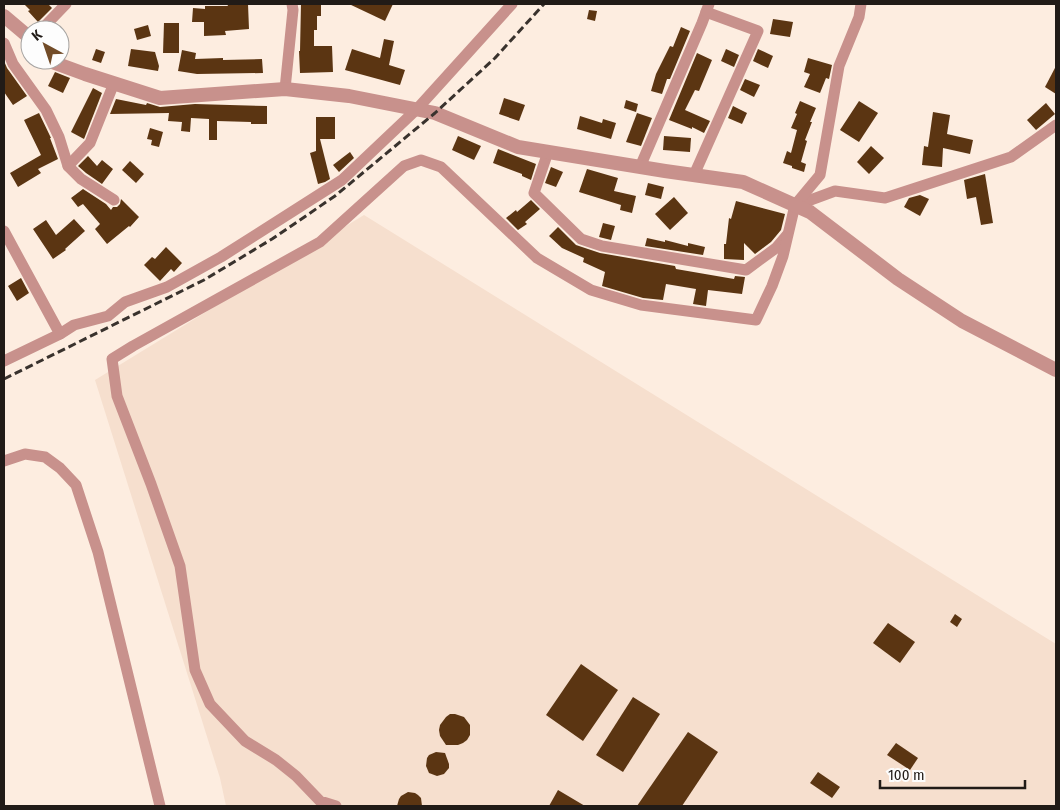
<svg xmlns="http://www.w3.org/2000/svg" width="1060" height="810" font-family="'Fira Sans Condensed',sans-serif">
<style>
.built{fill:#f6dfce}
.building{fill:#5b3512}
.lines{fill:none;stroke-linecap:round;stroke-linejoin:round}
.minor{stroke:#c8918c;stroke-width:11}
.tertiary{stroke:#c8918c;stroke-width:14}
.rail{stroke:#39322d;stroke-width:3;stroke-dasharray:8 4;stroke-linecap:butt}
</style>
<rect width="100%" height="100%" fill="#fdede0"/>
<path class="built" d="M364,215l692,429v162h-830l-6,-28 -125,-398z"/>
<g class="building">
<path d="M24,4h24l4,4 -14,14 -10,-11 2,-1z"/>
<path d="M227,4h21l1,25 -24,2 1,4 -22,1v-14h-12l1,-14 12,1v-3h23z"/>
<path d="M301,4h20v12h-4v14h-3v16h18l1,26 -33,1 -1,-22h1z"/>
<path d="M349,4h44l-8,17z"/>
<path d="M589,10l8,1 -2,10 -8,-2z"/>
<path d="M773,19l20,3 -3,15 -20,-3z"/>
<path d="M164,23h15v30h-16z"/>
<path d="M148,25l3,11 -14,4 -3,-11z"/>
<path d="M681,27l9,4 -20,48h-3l-5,15 -11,-3 5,-17 14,-28 3,1z"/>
<path d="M384,39l10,2 -5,24 16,5 -5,15 -55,-15 7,-21 28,9z"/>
<path d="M96,49l9,3 -4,11 -9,-3z"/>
<path d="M131,49l24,3 4,14 -1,5 -30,-5z"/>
<path d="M726,49l13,6 -5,12 -13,-6z"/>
<path d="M758,49l15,7 -5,12 -15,-7z"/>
<path d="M182,50l14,3 -1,6 28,-1v2l39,-1 1,14 -66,1 -19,-3z"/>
<path d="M697,53l15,7 -13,31 -4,-1 -10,20 25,11 -6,12 -12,-6v2l-23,-9z"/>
<path d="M808,58l24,7 -3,14 -3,-1 -6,15 -16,-6 6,-13 -6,-2z"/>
<path d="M4,61l3,7 20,28 -14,9 -9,-13z"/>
<path d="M1056,66v28l-11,-7z"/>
<path d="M55,72l15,6 -7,15 -15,-7z"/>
<path d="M745,79l15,6 -6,12 -14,-7z"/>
<path d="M93,88l9,5 -18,46 -13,-7z"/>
<path d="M504,98l21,7 -6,16 -20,-7z"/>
<path d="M116,99l30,6 1,-2 13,4 35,-3 72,2v18h-16v-2l-34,-1v19h-8v-21l-18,-1 -1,14 -9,-1 1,-9 -14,-1 1,-8 -59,1z"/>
<path d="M626,100l12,4 -2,8 -12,-4z"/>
<path d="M800,101l16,7 -6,14h2l-7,18 2,1 -6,21 5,2 -2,8 -12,-4v-2l-9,-3 4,-12 4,2 6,-23 -6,-2 6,-14 -2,-1z"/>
<path d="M859,101l19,12 -19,29 -19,-12z"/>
<path d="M1046,103l9,11 -19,16 -9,-10z"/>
<path d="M733,106l14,7 -5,11 -14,-6z"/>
<path d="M933,112l17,3 -3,19 26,6 -3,14 -27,-6 -1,19 -20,-2 2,-19 4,1z"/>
<path d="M39,113l12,25h-1l8,21 -20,10 3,4 -23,14 -8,-14 31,-18 -17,-35z"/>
<path d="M637,113l15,5 -11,28 -15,-4z"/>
<path d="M580,116l22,7 1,-4 13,4 -5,16 -34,-10z"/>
<path d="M316,117h19v22h-15l10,40 -5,3 -7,2 -8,-31 6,-2z"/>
<path d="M150,128l13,4 -4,15 -8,-2 1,-5 -5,-1z"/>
<path d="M458,136l23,10 -7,14 -22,-10z"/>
<path d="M664,136l27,2 -1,14 -27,-2z"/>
<path d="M871,146l13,12 -15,16 -12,-12z"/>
<path d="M498,149l38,15 -5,16 -9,-4v-2l-29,-11z"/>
<path d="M350,152l4,6 -15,14 -6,-7z"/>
<path d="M88,156l9,10 5,-6 11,9 -11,15 -16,-11 -8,-7z"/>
<path d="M130,161l14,13 -8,9 -14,-13z"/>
<path d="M551,167l12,5 -7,15 -11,-4z"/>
<path d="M587,169l31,9 -4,13 22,5 -4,17 -12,-3 1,-5 -42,-13z"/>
<path d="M985,174l8,49 -12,2 -5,-28 -9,2 -3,-19z"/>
<path d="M648,183l16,4 -3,12 -16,-4z"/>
<path d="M83,189l23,15 5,6 2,-3h4l3,-3 1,-5 18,18 -9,10 -1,-1 -22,18 -12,-15 5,-5 -17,-20 -5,3 -7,-9z"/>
<path d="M920,195l9,4 -9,17 -16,-9 5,-9z"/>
<path d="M674,197l14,16 -18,17 -15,-16z"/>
<path d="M531,200l9,9 -15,13 2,2 -9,6 -12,-12 10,-8 1,2z"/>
<path d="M736,201l49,13 -4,16 -10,12 -16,12 -11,-11v17l-20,-1v-15h2l3,-26 2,1z"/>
<path d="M74,219l11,12 -20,18 1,1 -13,9 -20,-30 13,-9 10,15z"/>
<path d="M603,223l12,3 -4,14 -12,-3z"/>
<path d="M558,227l18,18 24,8 75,13 1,3 58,10 1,-3 10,1 -3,17 -34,-4 -2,16 -13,-2 3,-15 -30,-5 -3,16 -20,-2 -41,-12 3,-14 -22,-10 1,-4 -22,-10 -13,-12z"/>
<path d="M647,238l18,4v-2l23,6v-3l17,4 -2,8 -58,-9z"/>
<path d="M166,247l16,16 -8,9 -3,-3 -11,12 -16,-16 8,-8 3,2z"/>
<path d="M21,278l8,15 -12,8 -9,-15z"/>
<path d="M955,614l7,5 -5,8 -7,-5z"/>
<path d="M888,623l27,19 -15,21 -27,-20z"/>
<path d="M581,664l37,26 -35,51 -37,-26z"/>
<path d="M633,697l27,17 -37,58 -27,-17z"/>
<path d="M450,714h5l9,3 6,8v10l-3,5 -4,3 -5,2h-12l-6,-9 -1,-6 1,-5 6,-8z"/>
<path d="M688,732l30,20 -36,54h-45z"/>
<path d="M896,743l22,15 -8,12 -23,-15z"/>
<path d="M436,752l9,1 4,11v4l-5,6 -7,2 -8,-3 -3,-7 1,-8 2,-3z"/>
<path d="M818,772l22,15 -8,11 -22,-15z"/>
<path d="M558,790l27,16h-36z"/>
<path d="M408,792l7,1 3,2 3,3 1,8h-25l2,-7 2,-3z"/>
</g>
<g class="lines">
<g class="minor">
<path d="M41,30l25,-26"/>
<path d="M4,43l9,21 33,46 13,27 9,29 13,13 33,21"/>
<path d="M285,89l8,-79 -1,-6"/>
<path d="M548,152l-14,41 47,46 21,7 144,24 30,-22 11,-13"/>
<path d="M68,166l22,-23 24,-60"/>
<path d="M640,167l62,-144 7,-19"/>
<path d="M694,175l64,-144 -52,-19"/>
<path d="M797,205l38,-14 50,7 126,-41 45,-32"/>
<path d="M4,231l56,103"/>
<path d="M4,361l56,-27 14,-9 34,-9 17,-14 42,-15 54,-30 121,-77 75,-71 95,-105"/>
<path d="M4,461l21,-7 20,3 15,11 16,17 22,67 62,254"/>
<path d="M336,806l-16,-5 -24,-25 -20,-16 -31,-19 -35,-37 -15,-34 -15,-104 -29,-82 -34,-88 -5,-37 21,-13 187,-104 84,-76 17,-6 20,7 96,91 54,32 50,15 115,15 16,-34 11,-30 12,-51 25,-30 19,-109 20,-49 2,-13"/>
</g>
<g class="tertiary">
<path d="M4,16l26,22"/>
<path d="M52,60l3,3 30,11 75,24 125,-9 64,7 86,17 83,34 147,24 78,11 67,30 88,67 64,42 94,49"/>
</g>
<path class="rail" d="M4,379l200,-99 68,-41 63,-43 100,-83 60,-55 49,-54"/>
</g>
<rect width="1060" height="810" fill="none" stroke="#211b17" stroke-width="10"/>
<g transform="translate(45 45) rotate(320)"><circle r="24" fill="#fdfdfd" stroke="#a5a3a1"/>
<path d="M0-4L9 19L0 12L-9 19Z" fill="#724c28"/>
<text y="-8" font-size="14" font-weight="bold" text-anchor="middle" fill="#211b17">K</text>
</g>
<path d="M880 780v8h145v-8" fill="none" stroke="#211b17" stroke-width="2.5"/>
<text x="888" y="780" font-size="15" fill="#211b17" stroke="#fdfdfd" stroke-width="4" paint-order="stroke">100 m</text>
</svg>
